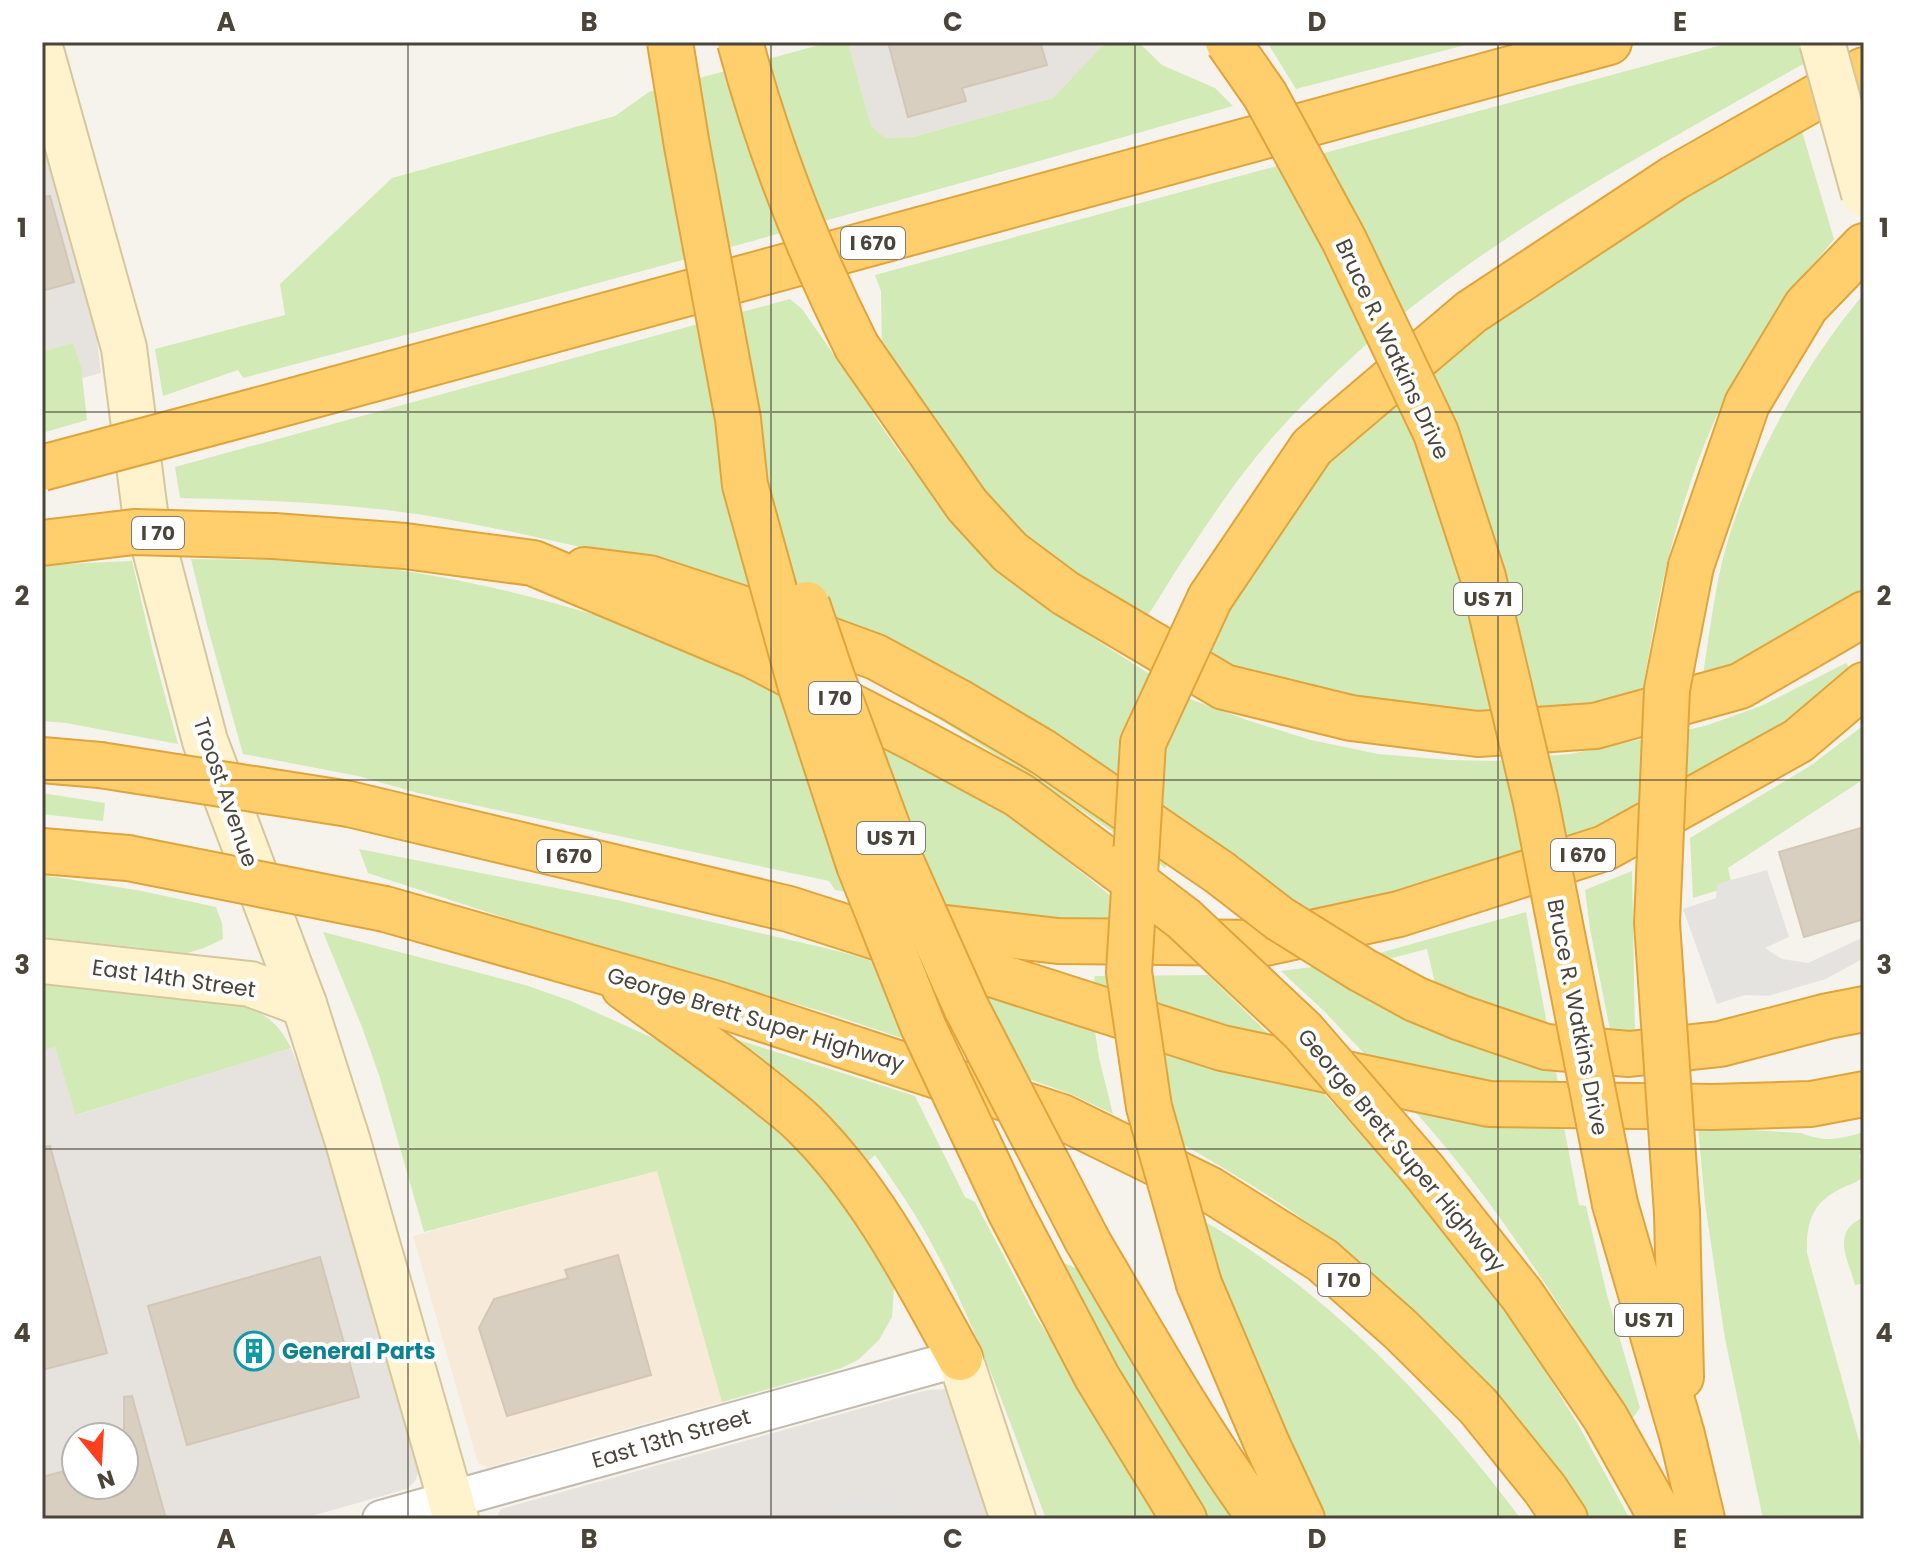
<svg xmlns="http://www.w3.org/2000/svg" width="1906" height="1561" font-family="Poppins,sans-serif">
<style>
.commercial{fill:#f7ead8}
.industrial{fill:#e6e2dd;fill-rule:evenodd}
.green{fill:#d2eab5}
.parking{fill:#e5e3e0}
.building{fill:#d8cfc1;stroke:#d3c7b4;stroke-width:2}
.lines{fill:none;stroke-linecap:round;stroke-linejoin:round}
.street-casing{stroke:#c2bbae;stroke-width:40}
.secondary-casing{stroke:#d6c79b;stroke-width:48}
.highway-casing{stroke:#e0a43c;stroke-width:48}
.street{stroke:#fff;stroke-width:36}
.secondary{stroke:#fff3cd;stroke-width:44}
.highway{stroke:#ffcf6e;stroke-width:44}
.secondary-bridge-casing{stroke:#d6c79b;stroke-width:48;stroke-linecap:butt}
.highway-bridge-casing{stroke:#e0a43c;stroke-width:48;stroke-linecap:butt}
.secondary-bridge{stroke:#fff3cd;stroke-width:44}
.highway-bridge{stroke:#ffcf6e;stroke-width:44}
.grid{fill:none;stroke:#4b4439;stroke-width:2;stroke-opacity:0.55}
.labels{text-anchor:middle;stroke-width:8;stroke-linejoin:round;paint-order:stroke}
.shield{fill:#fff;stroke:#817c74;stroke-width:2}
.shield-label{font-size:20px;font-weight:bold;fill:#4b4439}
.street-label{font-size:22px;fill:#4b4439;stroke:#fff}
.culture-label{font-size:22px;font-weight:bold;fill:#0d838f;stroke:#fff;text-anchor:start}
.neatline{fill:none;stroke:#4b4439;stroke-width:3}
.grid-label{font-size:26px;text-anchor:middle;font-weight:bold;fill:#4b4439}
</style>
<rect width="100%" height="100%" fill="#f6f3ec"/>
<path class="commercial" d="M658,1171l64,231 -234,65 -10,-4 -65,-227z"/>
<g class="industrial">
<path d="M848,42h253l1,4 -49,52 -140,39 -28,1 -14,-12z"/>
<path d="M42,124l50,174 9,75 -59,16z"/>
<path d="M55,1047l22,68 214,-67 14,34 39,117 75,271 -4,11 -8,8 -106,30h-259v-468zM76,1437h48v48h-48z"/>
<path d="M948,1389l44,130h-496l5,-10 426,-119z"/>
</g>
<g class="green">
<path d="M830,42h18l23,84 14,12 28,-1 140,-39 49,-52 14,-4h22l24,23 53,23 18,18c-329,94 -659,185 -990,272l-5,-8 -75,26 -8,-47 130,-34 -5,-31 112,-106 223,-62 34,-24z"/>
<path d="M1267,42h210l-181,47z"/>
<path d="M1733,42h108c-181,106 -372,197 -522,347 -13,13 -26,25 -38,39 -35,38 -65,82 -94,126 -16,23 -29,48 -46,71l-100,-72 -48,-47 -111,-159 -1,-56 -6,-16z"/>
<path d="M1801,128l33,111c-38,48 -76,96 -104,150 -30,57 -50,121 -65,183 -10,42 -16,84 -24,126l-59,11 -146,5 -174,-33 -64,-27 113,-181 234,-197z"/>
<path d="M1864,294v308l-162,81c6,-41 11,-81 20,-121 21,-87 83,-200 142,-268z"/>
<path d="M790,299l12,10 32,46 7,-2 34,64 26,37 55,71 44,42 65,53 122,78 60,22 64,20 67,14 71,6 45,1 76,-7 135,-28 56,-20 85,-43 6,8 -69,54 -53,34 -154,79 -143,48 -123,27 -93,-66 -544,-278c-79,-19 -158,-38 -238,-52 -84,-14 -171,-17 -255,-19l-5,-31z"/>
<path d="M73,343l8,24 6,53 -45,13v-81z"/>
<path d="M191,559c44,1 89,0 133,3 125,9 249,42 367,85l279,143 53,36 127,101 -134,-7 -181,-30 -6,-9 -411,-88 -60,-17 -115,-22 -36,-129z"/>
<path d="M132,561l21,90 25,93 -112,-21 -24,-2v-156z"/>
<path d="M861,673l57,24 252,162 -5,9c-99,-69 -199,-135 -304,-195z"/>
<path d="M1864,725v54l-136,89 4,18 -39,12 -3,-60 120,-72z"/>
<path d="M42,793l63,10 -2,18 -61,-7z"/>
<path d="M359,849l258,51 221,51 34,10 33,78 -78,-26 -300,-88 -159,-52z"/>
<path d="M1632,871l3,162 -25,-3 -20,-101 -5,-39z"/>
<path d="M42,875l100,16 74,16 6,16 1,16 -19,9 -17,5 -145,-16z"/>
<path d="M1526,912l21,112 -68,-18 -44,-23 -8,-34 -39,10 -12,-5z"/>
<path d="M323,932l202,53 46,16 93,42 41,23 110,95 74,105 5,22 -2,29 -13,23 -21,20 -19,9 -117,33 -65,-231 -233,61 -44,-154 -18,-51z"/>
<path d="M1320,966l234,95 6,32 -185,-28 -50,-53 -44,-41z"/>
<path d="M42,973l193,28c27,11 43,20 56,47l-215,67 -21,-68 -13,4z"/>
<path d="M1208,975l69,67 -184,-55 2,-11z"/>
<path d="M984,992l110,33 5,33 14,56 -42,-20 -45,-16z"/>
<path d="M729,1037l186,59 50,101 10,5 60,113 129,204h-118c-34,-91 -66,-185 -112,-271 -17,-33 -38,-62 -59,-93l-15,13z"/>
<path d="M1153,1038l160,43 93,105 57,70 68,92 48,78 51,93h-38c-50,-80 -115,-149 -184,-212 -37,-34 -76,-68 -118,-97 -37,-25 -76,-48 -115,-70z"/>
<path d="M1409,1105l128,21 27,1 15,78 7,1 21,89 33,113 -9,12c-67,-109 -135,-220 -222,-315z"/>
<path d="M1698,1127l103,6c26,10 38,6 63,-1v21l-5,2 5,20c-6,8 -14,9 -22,13 -30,14 -36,35 -35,65l57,206v60h-101l-38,-180 -20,-136z"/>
<path d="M1195,1216c131,73 236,184 326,303h-196l-42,-75z"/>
<path d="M1864,1217v66l-9,2c-7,-27 -25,-53 9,-68z"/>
<path d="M1053,1259l26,10 161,250h-35z"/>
</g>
<g class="parking">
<path d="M1767,870l22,67 -24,11 17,11 26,4 56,-26v21l-38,21 -58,17 -23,-1 -28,9 -34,-95 33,-11 1,-14z"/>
<path d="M896,1488l9,31h-82l-3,-9z"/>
</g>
<g class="building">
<path d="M888,42h152l7,23 -85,23 4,13 -58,16z"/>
<path d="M50,196l24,86 -32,9v-94z"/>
<path d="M1864,827v92l-60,18 -25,-85z"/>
<path d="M50,1146l57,207 -65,17v-223z"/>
<path d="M618,1255l33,120 -144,41 -28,-88 15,-29 74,-21 -3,-8z"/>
<path d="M320,1257l39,140 -172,48 -39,-139z"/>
<path d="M132,1396l34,123h-124v-42l34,-9v17h48v-88z"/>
</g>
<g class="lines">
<g class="street-casing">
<path id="street" d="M381,1519l579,-161"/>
</g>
<g class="secondary-casing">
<g id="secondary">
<path d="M42,54l82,294 21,164 60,229 99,263 44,138 108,377"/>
<path d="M42,961l208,23 54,20"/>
<path d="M960,1358l53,161"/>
</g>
</g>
<g class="highway-casing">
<g id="highway">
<path d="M857,347l110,158 43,47 55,41 159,94 127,31 127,16 117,-8 145,-40 124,-72"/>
<path d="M259,410l1350,-368"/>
<path d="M274,536l131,10 128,17 219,92 167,86 100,54 98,73"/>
<path d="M1691,566l56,-162 59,-98 58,-60"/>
<path d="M585,570l64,8 104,34 123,45 81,44 86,51 176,120"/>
<path d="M1210,598l102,-151 159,-135 203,-134 190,-108"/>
<path d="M42,760l58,5"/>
<path d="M349,804l440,105 433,139 267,56 224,3 98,-3 53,-10"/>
<path d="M42,851l86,7"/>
<path d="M385,909l329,94 348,114 147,72 113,71 78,69 78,77 67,83 20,30"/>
<path d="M894,922l164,19 207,2 134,-29 206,-66 193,-107 66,-56"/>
<path d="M624,987c49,36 100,70 147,109 11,9 23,18 33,28 67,66 111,152 156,234"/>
<path d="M1415,999l46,19 85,29 83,7 91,-10 108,-28 36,-7"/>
<path d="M1424,1171l98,124 83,122 57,102"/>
<path d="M1615,1204l67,231 20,84"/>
<path d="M1011,1213l86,164 87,142"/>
<path d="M1677,1213l4,164"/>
<path d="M1087,1240c55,94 110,191 174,279"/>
<path d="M1199,1284l68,160 35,75"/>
</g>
</g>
<use href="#street" class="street"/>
<use href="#secondary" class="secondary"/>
<use href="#highway" class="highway"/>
<g class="secondary-bridge-casing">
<path id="secondary-bridge" d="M1822,42l42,152"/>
</g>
<g class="highway-bridge-casing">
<g id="highway-bridge">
<path d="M670,42l17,104 51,273 7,66 56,202 58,178 64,161 88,187"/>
<path d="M740,42c29,108 67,206 117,305"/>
<path d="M1228,42l37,53 79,145 92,193 47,144 53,225 79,402"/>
<path d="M42,468l217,-58"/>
<path d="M42,543l92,-11 140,4"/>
<path d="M807,604l26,76 63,170 70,157 121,233"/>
<path d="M100,765l249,39"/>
<path d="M128,858l257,51"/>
<path d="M1117,868l67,51 119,112 121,140"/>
<path d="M1219,872l61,47 82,51 53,29"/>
<path d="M1677,1213l-20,-290 10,-234 24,-123"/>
<path d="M1199,1284l-50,-177 -20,-135 14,-229 67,-145"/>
</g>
</g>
<use href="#secondary-bridge" class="secondary-bridge"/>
<use href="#highway-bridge" class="highway-bridge"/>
</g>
<path class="grid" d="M408,42v1477M771,42v1477M1135,42v1477M1498,42v1477M42,412h1822M42,780h1822M42,1149h1822"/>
<defs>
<g id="building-ring" transform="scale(2)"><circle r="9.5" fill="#fff" stroke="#0f9aa8" stroke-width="1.5"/><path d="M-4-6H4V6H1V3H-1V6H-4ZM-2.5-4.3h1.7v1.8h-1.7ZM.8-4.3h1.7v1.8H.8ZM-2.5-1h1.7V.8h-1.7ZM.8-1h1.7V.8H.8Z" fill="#0f9aa8"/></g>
</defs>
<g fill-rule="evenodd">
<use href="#building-ring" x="254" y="1351"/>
</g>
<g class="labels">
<g class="shield">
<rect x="841" y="227" width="64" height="32" rx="6"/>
<rect x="132" y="517" width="52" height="32" rx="6"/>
<rect x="1454" y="583" width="68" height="32" rx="6"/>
<rect x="809" y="682" width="52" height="32" rx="6"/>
<rect x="857" y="822" width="68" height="32" rx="6"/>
<rect x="1551" y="839" width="64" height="32" rx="6"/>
<rect x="537" y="840" width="64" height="32" rx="6"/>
<rect x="1318" y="1264" width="52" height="32" rx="6"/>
<rect x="1615" y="1304" width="68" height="32" rx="6"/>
</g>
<g class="shield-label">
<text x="873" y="250">I 670</text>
<text x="158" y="540">I 70</text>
<text x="1488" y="606">US 71</text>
<text x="835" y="705">I 70</text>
<text x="891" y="845">US 71</text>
<text x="1583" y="862">I 670</text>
<text x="569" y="863">I 670</text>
<text x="1344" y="1287">I 70</text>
<text x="1649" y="1327">US 71</text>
</g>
<g class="street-label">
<text transform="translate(1393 349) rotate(65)" y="8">Bruce R. Watkins Drive</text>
<text transform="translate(226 792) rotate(71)" y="8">Troost Avenue</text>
<text transform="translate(174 978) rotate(8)" y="8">East 14th Street</text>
<text transform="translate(1578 1017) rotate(79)" y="8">Bruce R. Watkins Drive</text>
<text transform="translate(756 1019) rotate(17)" y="8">George Brett Super Highway</text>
<text transform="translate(1402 1150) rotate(50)" y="8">George Brett Super Highway</text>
<text transform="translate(671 1438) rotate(-16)" y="8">East 13th Street</text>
</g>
<g class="culture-label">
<text x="282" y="1359">General Parts</text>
</g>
</g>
<rect width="1906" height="1561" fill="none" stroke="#ffffff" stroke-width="88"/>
<g transform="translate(100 1461) rotate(162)"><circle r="38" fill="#ffffff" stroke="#b7b4b0" stroke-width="2"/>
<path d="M0-6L14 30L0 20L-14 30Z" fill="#fc3f1d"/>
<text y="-12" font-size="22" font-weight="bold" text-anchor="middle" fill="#4b4439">N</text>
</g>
<rect x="44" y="44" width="1818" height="1473" class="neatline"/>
<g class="grid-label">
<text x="226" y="31">A</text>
<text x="589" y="31">B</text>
<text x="953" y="31">C</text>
<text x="1317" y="31">D</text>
<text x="1680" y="31">E</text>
<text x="22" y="237">1</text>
<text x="1884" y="237">1</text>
<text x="22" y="605">2</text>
<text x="1884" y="605">2</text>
<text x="22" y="974">3</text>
<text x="1884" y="974">3</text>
<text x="22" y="1342">4</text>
<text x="1884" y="1342">4</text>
<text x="226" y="1548">A</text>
<text x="589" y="1548">B</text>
<text x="953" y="1548">C</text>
<text x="1317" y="1548">D</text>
<text x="1680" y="1548">E</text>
</g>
</svg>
